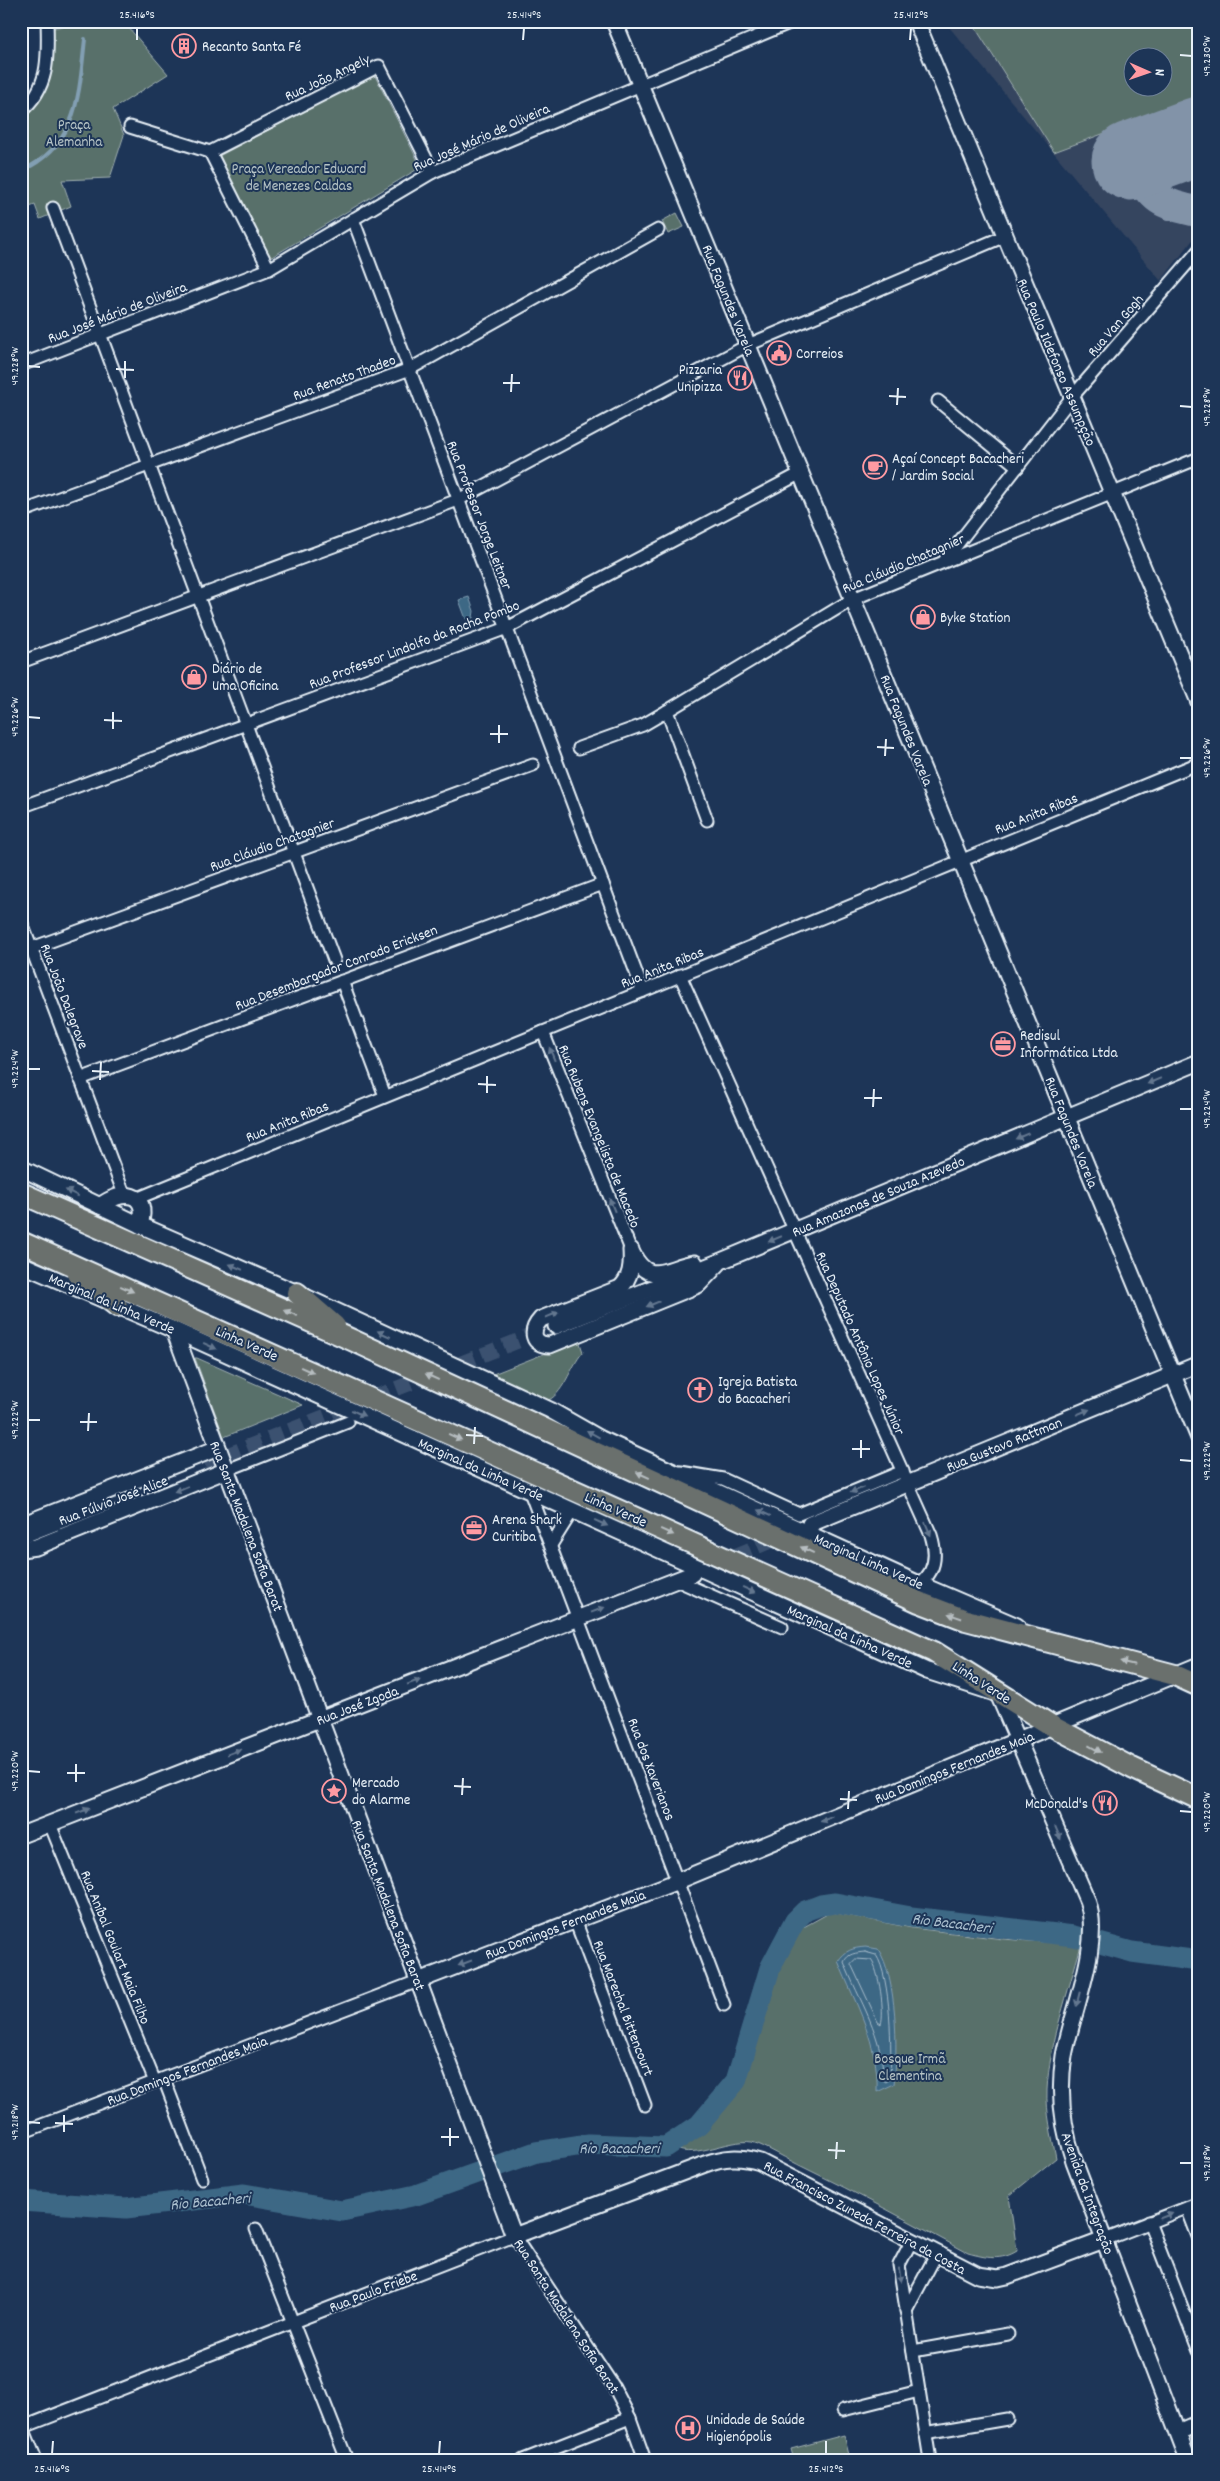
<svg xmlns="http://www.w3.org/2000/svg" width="1220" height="2481" font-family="Dekko,sans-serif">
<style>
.built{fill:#34445f;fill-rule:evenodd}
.green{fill:#596f6a;stroke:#a0b0b1;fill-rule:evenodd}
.water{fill:#3e6885;stroke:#829fb3}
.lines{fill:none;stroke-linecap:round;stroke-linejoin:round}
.shore{stroke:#a4baca;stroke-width:1}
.stream{stroke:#829fb3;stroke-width:4}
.river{stroke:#3e6885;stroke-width:21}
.taxiway{stroke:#8293a8;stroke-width:31}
.runway{stroke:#8293a8;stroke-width:79}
.secondary-tunnel{stroke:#3b516f;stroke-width:15;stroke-dasharray:15 8;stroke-linecap:butt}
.street-casing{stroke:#e8f1f8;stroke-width:15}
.secondary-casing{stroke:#e8f1f8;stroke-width:19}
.highway-casing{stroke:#e8f1f8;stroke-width:24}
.street{stroke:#1d3557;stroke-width:11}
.secondary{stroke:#1d3557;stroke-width:15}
.highway{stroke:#6b706d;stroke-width:20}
.oneway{fill:#64778f}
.oneway2{fill:#b6bdc0}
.ticks{fill:none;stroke:#e8f1f8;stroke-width:2}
.labels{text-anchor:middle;stroke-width:4;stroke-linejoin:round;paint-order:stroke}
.poi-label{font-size:15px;fill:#e8f1f8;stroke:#1d3557;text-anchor:start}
.street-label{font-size:15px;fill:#e8f1f8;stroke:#1d3557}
.park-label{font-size:15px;fill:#b6c4c6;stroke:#1d3557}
.water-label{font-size:16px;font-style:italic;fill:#acc1d0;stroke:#1d3557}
.neatline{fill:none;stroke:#e8f1f8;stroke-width:2}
.ticks-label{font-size:12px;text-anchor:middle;fill:#e8f1f8}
</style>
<rect width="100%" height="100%" fill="#1d3557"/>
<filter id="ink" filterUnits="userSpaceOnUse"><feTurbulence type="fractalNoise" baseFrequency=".02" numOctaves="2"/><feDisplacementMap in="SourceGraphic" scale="10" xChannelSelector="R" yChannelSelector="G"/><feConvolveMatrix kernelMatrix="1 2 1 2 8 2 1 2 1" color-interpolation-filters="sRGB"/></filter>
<g filter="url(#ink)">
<path class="built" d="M944,21h255v211l-38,49zM1132,58h30v30h-30z"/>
<g class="green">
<path d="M88,21h35l45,53 -55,35 11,26 -14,43 -48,2 9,26 -31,13 -5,-14 -14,5v-90c29,-21 33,-59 32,-92z"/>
<path d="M971,21h228v77l-145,54zM1132,58h30v30h-30z"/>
<path d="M374,74l47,93 -151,91 -51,-102z"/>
<path d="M677,213l7,14 -16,7 -6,-13z"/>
<path d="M579,1340l4,12c-13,15 -20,44 -37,49l-58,-25z"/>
<path d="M195,1358h2l106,47 -79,32z"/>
<path d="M831,1912l81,16 91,11 78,6c-12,45 -32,100 -34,145 -1,23 5,46 9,68l-47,38 8,55c-16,10 -31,7 -49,2 -54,-29 -109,-59 -165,-86 -13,-6 -39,-22 -51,-25 -23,-4 -64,21 -81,3l29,-19 37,-44 39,-106 24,-47z"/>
<path d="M844,2435l6,24 -56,1 -3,-11z"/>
</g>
<g class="water">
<path d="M469,597l5,14 -1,7 -7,1 -7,-19z"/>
<path d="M866,1947l12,2c19,28 20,101 16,135l-17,8c2,-49 -21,-87 -39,-131 8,-11 14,-13 28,-14z"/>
</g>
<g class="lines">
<g class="shore">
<path d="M865,1952l11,3c15,22 16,97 14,124l-4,3 -3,-2c1,-44 -24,-79 -39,-118 4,-9 12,-9 21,-10z"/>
<path d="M856,1959l15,1c8,9 14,53 10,64l-3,-2 -27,-58z"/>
</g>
<path class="stream" d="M21,171c58,-26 58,-78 64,-132"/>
<path class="river" d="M21,2201l105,7 118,-14 98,17 74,-16 120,-43 53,-8 77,3 33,-22 37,-44 34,-113 11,-21 14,-26 10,-10 16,-6 14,-2 76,14 163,19 58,16 67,9"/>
<path class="taxiway" d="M1131,161c24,38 22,41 68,51"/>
<path class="runway" d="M1131,161l68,-25"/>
<g class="secondary-tunnel">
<path d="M204,1464l352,-138"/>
<path d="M694,1573l91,-38"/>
</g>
<g class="street-casing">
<g id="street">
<path d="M21,111c29,-23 27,-56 26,-90"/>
<path d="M130,127l80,25 59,117"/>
<path d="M210,152l169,-86 54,106"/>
<path d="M53,208l281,752"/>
<path d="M353,219l290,772"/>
<path d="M21,365l248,-96 164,-97 361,-151"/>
<path d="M938,401l80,66"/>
<path d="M21,512l389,-143 248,-139"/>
<path d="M945,560l127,-163 127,-147"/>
<path d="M21,662l437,-162 290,-155 257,-109"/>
<path d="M667,711l40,109"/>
<path d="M579,748l64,-23 24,-14 186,-112 346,-141"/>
<path d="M21,807l486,-179 294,-155"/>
<path d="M21,921l103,273"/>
<path d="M21,952l512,-187"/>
<path d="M680,975l251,560c6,19 5,37 -12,49"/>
<path d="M342,981l43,115"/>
<path d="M543,1032l88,218"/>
<path d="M80,1079l523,-195"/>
<path d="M136,1199l1063,-436"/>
<path d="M227,1470l121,-48"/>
<path d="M681,1472l42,7 76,35 104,-43"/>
<path d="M530,1492l194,513"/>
<path d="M551,1545l22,-35"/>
<path d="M676,1580l106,47"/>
<path d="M50,1824l105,258"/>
<path d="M575,1920l70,185"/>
<path d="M164,2079l38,100"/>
<path d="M21,2133l397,-152"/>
<path d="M1187,2208l12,31"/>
<path d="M1149,2222l50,129"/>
<path d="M256,2229l91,231"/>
<path d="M1104,2240l95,-37"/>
<path d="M911,2242l-12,23 31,195"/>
<path d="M906,2311l30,-56"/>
<path d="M913,2351l95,-17"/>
<path d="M843,2410l76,-19"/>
<path d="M21,2428l493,-192 100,151 16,31 15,42"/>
<path d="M925,2433l82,-14"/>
<path d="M523,2460l107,-42"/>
</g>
</g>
<g class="secondary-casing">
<g id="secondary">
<path d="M614,21l585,1417"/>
<path d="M916,21l283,681"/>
<path d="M21,1168l119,57 157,68 253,117 51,29 68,31 250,114 98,42"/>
<path d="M100,1206c22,-17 50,-15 40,19"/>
<path d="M631,1250c1,15 0,28 -11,38l-79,31c-11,12 -9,26 9,26l148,-60 20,-21"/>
<path d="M632,1253c18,35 34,14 63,10"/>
<path d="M21,1264l153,66 753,341 71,23 89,206c16,43 -15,111 -23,156 -6,37 -2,70 10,105l114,299"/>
<path d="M556,1326l165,-65 478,-199"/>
<path d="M174,1330l340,906 191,-72c19,-7 35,-8 55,-2l218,113 20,3 9,-2 97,-36"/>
<path d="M810,1524l389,-160"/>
<path d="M21,1525l197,-77"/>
<path d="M21,1536l79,-31"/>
<path d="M21,1549l15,-2 191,-77"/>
<path d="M21,1835l671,-261"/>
<path d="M418,1981l260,-100 521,-216"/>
<path d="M21,2428l13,32"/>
<path d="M1178,2432l21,-9"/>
</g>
</g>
<g class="highway-casing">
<g id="highway">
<path d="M21,1193l331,147 567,262 47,18 209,55 24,11"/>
<path d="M21,1242l913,410 118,74 80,42 67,31"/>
<path d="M78,1276l39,30"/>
<path d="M297,1293l38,33"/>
</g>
</g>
<use href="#street" class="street"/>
<use href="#secondary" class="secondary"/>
<use href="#highway" class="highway"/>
</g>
<defs><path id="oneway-solid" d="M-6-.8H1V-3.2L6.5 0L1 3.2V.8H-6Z" transform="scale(1.25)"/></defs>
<g class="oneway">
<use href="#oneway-solid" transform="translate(552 1054) rotate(-112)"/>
<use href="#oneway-solid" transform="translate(1154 1081) rotate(157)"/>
<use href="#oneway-solid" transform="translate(1022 1136) rotate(157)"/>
<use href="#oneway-solid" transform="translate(72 1193) rotate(-154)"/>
<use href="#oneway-solid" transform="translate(612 1205) rotate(-112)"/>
<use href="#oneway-solid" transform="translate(775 1239) rotate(157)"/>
<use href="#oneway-solid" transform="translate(236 1267) rotate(-157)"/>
<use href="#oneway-solid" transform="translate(653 1304) rotate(158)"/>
<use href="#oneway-solid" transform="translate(552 1315) rotate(-22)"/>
<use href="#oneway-solid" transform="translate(384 1334) rotate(-155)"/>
<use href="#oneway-solid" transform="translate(210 1346) rotate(24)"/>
<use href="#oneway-solid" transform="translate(1083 1412) rotate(-22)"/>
<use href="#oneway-solid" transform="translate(358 1413) rotate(24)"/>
<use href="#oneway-solid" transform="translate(593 1434) rotate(-151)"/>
<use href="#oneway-solid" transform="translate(181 1489) rotate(158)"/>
<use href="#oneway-solid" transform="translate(857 1490) rotate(158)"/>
<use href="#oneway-solid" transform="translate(764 1513) rotate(-155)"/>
<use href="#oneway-solid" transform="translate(601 1523) rotate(24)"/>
<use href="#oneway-solid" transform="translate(928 1529) rotate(67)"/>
<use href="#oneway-solid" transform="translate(749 1590) rotate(24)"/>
<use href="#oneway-solid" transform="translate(598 1610) rotate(-21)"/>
<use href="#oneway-solid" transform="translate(414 1682) rotate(-21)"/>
<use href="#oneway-solid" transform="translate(234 1752) rotate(-21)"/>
<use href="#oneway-solid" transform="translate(83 1811) rotate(-21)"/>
<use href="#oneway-solid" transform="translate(827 1819) rotate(158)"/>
<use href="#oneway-solid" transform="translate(1058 1833) rotate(67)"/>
<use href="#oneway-solid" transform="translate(465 1963) rotate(159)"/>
<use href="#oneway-solid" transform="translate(1078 1999) rotate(104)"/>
<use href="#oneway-solid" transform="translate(1166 2216) rotate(-21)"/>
<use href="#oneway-solid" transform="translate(900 2275) rotate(81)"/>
</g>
<g class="oneway2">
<use href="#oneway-solid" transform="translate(127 1289) rotate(24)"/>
<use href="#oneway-solid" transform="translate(291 1313) rotate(-156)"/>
<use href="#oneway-solid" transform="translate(307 1370) rotate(24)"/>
<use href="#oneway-solid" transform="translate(432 1377) rotate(-155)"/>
<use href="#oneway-solid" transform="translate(455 1437) rotate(24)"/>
<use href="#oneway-solid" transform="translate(643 1475) rotate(-155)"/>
<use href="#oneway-solid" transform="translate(667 1532) rotate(24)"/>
<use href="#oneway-solid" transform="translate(807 1550) rotate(-155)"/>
<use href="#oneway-solid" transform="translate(955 1616) rotate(-161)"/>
<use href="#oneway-solid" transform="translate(1127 1663) rotate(-166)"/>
<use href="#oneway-solid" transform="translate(1095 1749) rotate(28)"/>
</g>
</g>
<path class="ticks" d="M137,40v-12M523,40l1,-12M910,40l1,-12M1180,55l12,1M28,366l12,1M116,369l18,1M125,378v-17M503,383h17M511,392l1,-18M889,396l17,1M897,405l1,-17M1180,406l12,1M28,717l12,1M104,720l18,1M113,729v-17M490,734h18M499,743v-18M877,747l17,1M885,756l1,-17M1180,758h12M28,1069h12M92,1071l17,1M100,1080l1,-18M478,1084l18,1M487,1093v-17M864,1098h18M873,1107l1,-18M1180,1109h12M28,1420h12M80,1422h17M88,1431l1,-18M466,1435l17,1M474,1444l1,-17M852,1449h18M861,1458v-18M1180,1460l12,1M28,1771l12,1M67,1773h18M76,1782v-18M454,1786l17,1M462,1795l1,-17M840,1799l17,1M848,1809l1,-18M1180,1811l12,1M28,2122l12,1M55,2123l18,1M64,2132v-17M441,2137h18M450,2146v-18M828,2150l17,1M836,2159l1,-17M1180,2163h12M52,2454l1,-13M439,2454l1,-13M826,2454v-13"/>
<defs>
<g id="building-ring" transform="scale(1.25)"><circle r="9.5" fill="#1d3557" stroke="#ff9aa2" stroke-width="1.5"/><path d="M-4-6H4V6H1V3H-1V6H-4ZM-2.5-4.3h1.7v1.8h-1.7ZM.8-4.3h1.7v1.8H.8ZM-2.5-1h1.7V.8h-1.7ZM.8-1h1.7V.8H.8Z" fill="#ff9aa2"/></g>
<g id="civic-ring" transform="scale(1.25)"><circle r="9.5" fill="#1d3557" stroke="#ff9aa2" stroke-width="1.5"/><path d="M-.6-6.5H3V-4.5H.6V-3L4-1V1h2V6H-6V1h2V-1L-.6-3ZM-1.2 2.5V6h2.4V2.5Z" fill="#ff9aa2"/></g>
<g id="restaurant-ring" transform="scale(1.25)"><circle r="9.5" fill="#1d3557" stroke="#ff9aa2" stroke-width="1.5"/><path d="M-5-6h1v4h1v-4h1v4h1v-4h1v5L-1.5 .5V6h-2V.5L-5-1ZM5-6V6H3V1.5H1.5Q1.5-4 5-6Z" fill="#ff9aa2"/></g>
<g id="cafe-ring" transform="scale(1.25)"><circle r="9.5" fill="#1d3557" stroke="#ff9aa2" stroke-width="1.5"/><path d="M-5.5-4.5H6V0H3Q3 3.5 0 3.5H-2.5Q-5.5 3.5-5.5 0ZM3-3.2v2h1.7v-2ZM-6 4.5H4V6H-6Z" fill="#ff9aa2"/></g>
<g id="shop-ring" transform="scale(1.25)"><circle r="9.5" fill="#1d3557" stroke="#ff9aa2" stroke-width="1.5"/><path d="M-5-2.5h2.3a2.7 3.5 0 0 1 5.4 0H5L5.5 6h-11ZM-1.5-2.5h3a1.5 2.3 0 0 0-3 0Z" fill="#ff9aa2"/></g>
<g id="office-ring" transform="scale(1.25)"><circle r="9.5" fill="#1d3557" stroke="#ff9aa2" stroke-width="1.5"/><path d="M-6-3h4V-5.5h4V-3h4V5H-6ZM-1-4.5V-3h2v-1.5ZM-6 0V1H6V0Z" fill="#ff9aa2"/></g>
<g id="church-ring" transform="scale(1.25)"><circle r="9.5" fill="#1d3557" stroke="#ff9aa2" stroke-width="1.5"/><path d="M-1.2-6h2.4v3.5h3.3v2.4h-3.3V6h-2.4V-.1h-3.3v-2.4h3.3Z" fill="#ff9aa2"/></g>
<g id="sight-ring" transform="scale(1.25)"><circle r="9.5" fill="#1d3557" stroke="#ff9aa2" stroke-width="1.5"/><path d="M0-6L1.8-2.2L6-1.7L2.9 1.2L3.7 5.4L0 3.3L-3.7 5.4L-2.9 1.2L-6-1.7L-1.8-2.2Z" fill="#ff9aa2"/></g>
<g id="hospital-ring" transform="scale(1.25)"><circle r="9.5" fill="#1d3557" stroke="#ff9aa2" stroke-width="1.5"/><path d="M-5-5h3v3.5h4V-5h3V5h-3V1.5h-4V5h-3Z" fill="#ff9aa2"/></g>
</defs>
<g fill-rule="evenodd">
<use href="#building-ring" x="184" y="46"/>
<use href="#civic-ring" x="779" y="353"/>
<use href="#restaurant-ring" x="740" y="378"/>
<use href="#cafe-ring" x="875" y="467"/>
<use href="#shop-ring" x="923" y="617"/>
<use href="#shop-ring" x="194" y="677"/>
<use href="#office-ring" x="1003" y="1044"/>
<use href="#church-ring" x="700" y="1390"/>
<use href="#office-ring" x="474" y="1528"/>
<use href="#sight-ring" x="334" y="1791"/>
<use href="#restaurant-ring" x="1105" y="1803"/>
<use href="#hospital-ring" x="688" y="2428"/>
</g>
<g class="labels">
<g class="poi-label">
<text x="202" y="51">Recanto Santa Fé</text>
<text x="796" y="358">Correios</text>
<text x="722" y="374" text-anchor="end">Pizzaria<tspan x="722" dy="17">Unipizza</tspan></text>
<text x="892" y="463">Açaí Concept Bacacheri<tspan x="892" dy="17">/ Jardim Social</tspan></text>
<text x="940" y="622">Byke Station</text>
<text x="212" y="673">Diário de<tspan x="212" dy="17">Uma Oficina</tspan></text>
<text x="1020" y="1040">Redisul<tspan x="1020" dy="17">Informática Ltda</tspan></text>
<text x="718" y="1386">Igreja Batista<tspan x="718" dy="17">do Bacacheri</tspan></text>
<text x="492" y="1524">Arena Shark<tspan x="492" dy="17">Curitiba</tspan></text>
<text x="352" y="1787">Mercado<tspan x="352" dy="17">do Alarme</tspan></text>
<text x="1088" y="1808" text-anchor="end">McDonald's</text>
<text x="706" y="2424">Unidade de Saúde<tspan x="706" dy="17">Higienópolis</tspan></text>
</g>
<g class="street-label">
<text transform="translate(327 77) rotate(-25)" y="5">Rua João Angely</text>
<text transform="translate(481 137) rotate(-24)" y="5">Rua José Mário de Oliveira</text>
<text transform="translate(729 300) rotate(68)" y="5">Rua Fagundes Varela</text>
<text transform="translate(117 312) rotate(-21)" y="5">Rua José Mário de Oliveira</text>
<text transform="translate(1115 325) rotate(-49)" y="5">Rua Van Gogh</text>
<text transform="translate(1057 362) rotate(67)" y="5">Rua Paulo Ildefonso Assumpção</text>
<text transform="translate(344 377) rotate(-20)" y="5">Rua Renato Thadeo</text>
<text transform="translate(480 515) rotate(69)" y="5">Rua Professor Jorge Leitner</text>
<text transform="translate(903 563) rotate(-23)" y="5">Rua Cláudio Chatagnier</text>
<text transform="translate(414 644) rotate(-21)" y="5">Rua Professor Lindolfo da Rocha Pombo</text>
<text transform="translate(907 730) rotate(68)" y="5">Rua Fagundes Varela</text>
<text transform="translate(1036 813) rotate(-22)" y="5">Rua Anita Ribas</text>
<text transform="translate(272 844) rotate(-20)" y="5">Rua Cláudio Chatagnier</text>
<text transform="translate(336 967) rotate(-21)" y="5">Rua Desembargador Conrado Ericksen</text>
<text transform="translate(662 967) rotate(-22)" y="5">Rua Anita Ribas</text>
<text transform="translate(65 996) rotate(69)" y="5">Rua João Dalegrave</text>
<text transform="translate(287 1121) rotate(-22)" y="5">Rua Anita Ribas</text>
<text transform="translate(1072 1132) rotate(68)" y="5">Rua Fagundes Varela</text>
<text transform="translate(600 1136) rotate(68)" y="5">Rua Rubens Evangelista de Macedo</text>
<text transform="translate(878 1196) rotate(-23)" y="5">Rua Amazonas de Souza Azevedo</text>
<text transform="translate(112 1303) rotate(23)" y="5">Marginal da Linha Verde</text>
<text transform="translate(247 1343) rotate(24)" y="5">Linha Verde</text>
<text transform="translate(861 1343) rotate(66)" y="5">Rua Deputado Antônio Lopes Júnior</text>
<text transform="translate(1004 1444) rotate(-22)" y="5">Rua Gustavo Rattman</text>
<text transform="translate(481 1469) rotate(24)" y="5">Marginal da Linha Verde</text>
<text transform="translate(113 1500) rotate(-21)" y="5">Rua Fúlvio José Alice</text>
<text transform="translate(616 1509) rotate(24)" y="5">Linha Verde</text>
<text transform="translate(247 1526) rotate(69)" y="5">Rua Santa Madalena Sofia Barat</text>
<text transform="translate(869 1561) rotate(24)" y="5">Marginal Linha Verde</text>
<text transform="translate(850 1636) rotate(24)" y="5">Marginal da Linha Verde</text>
<text transform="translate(982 1682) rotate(33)" y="5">Linha Verde</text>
<text transform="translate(357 1705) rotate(-21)" y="5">Rua José Zgoda</text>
<text transform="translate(954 1767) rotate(-22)" y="5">Rua Domingos Fernandes Maia</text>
<text transform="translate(652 1769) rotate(69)" y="5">Rua dos Xaverianos</text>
<text transform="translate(389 1905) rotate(69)" y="5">Rua Santa Madalena Sofia Barat</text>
<text transform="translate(565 1924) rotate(-21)" y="5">Rua Domingos Fernandes Maia</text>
<text transform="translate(116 1947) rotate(68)" y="5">Rua Aníbal Goulart Maia Filho</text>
<text transform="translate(624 2008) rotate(69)" y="5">Rua Marechal Bittencourt</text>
<text transform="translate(187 2070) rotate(-21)" y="5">Rua Domingos Fernandes Maia</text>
<text transform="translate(1088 2193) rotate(70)" y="5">Avenida da Integração</text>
<text transform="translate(865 2217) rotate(28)" y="5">Rua Francisco Zuneda Ferreira da Costa</text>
<text transform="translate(373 2291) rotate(-21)" y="5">Rua Paulo Friebe</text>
<text transform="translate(567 2316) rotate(57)" y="5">Rua Santa Madalena Sofia Barat</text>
</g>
<g class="park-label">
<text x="74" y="129">Praça<tspan x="74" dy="17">Alemanha</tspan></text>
<text x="299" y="173">Praça Vereador Edward<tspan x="299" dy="17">de Menezes Caldas</tspan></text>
<text x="910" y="2063">Bosque Irmã<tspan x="910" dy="17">Clementina</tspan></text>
</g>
<g class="water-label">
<text transform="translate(952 1922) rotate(7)" y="6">Rio Bacacheri</text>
<text x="619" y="2153">Rio Bacacheri</text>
<text transform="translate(210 2200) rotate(-5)" y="6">Rio Bacacheri</text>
</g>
</g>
<rect width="1220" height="2481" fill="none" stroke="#1d3557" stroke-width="55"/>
<g transform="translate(1148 72) rotate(92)"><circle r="24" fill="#1d3557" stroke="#6e8097"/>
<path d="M0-4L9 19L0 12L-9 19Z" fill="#ff9aa2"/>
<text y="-8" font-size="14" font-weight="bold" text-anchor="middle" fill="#e8f1f8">N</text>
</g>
<rect x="28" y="28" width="1164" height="2426" class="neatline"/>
<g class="ticks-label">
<text x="137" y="18">25.416°S</text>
<text x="524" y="18">25.414°S</text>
<text x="911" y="18">25.412°S</text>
<text transform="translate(1206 56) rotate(-90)" y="4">49.230°W</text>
<text transform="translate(14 366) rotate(-90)" y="4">49.228°W</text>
<text transform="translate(1206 407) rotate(-90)" y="4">49.228°W</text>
<text transform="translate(14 717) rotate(-90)" y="4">49.226°W</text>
<text transform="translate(1206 758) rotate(-90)" y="4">49.226°W</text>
<text transform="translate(14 1069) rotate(-90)" y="4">49.224°W</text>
<text transform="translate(1206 1109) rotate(-90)" y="4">49.224°W</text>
<text transform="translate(14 1420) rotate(-90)" y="4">49.222°W</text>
<text transform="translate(1206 1461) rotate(-90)" y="4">49.222°W</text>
<text transform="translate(14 1771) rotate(-90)" y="4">49.220°W</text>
<text transform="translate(1206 1812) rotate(-90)" y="4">49.220°W</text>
<text transform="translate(14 2122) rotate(-90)" y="4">49.218°W</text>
<text transform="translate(1206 2163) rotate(-90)" y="4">49.218°W</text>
<text x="52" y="2472">25.416°S</text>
<text x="439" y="2472">25.414°S</text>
<text x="826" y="2472">25.412°S</text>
</g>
</svg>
